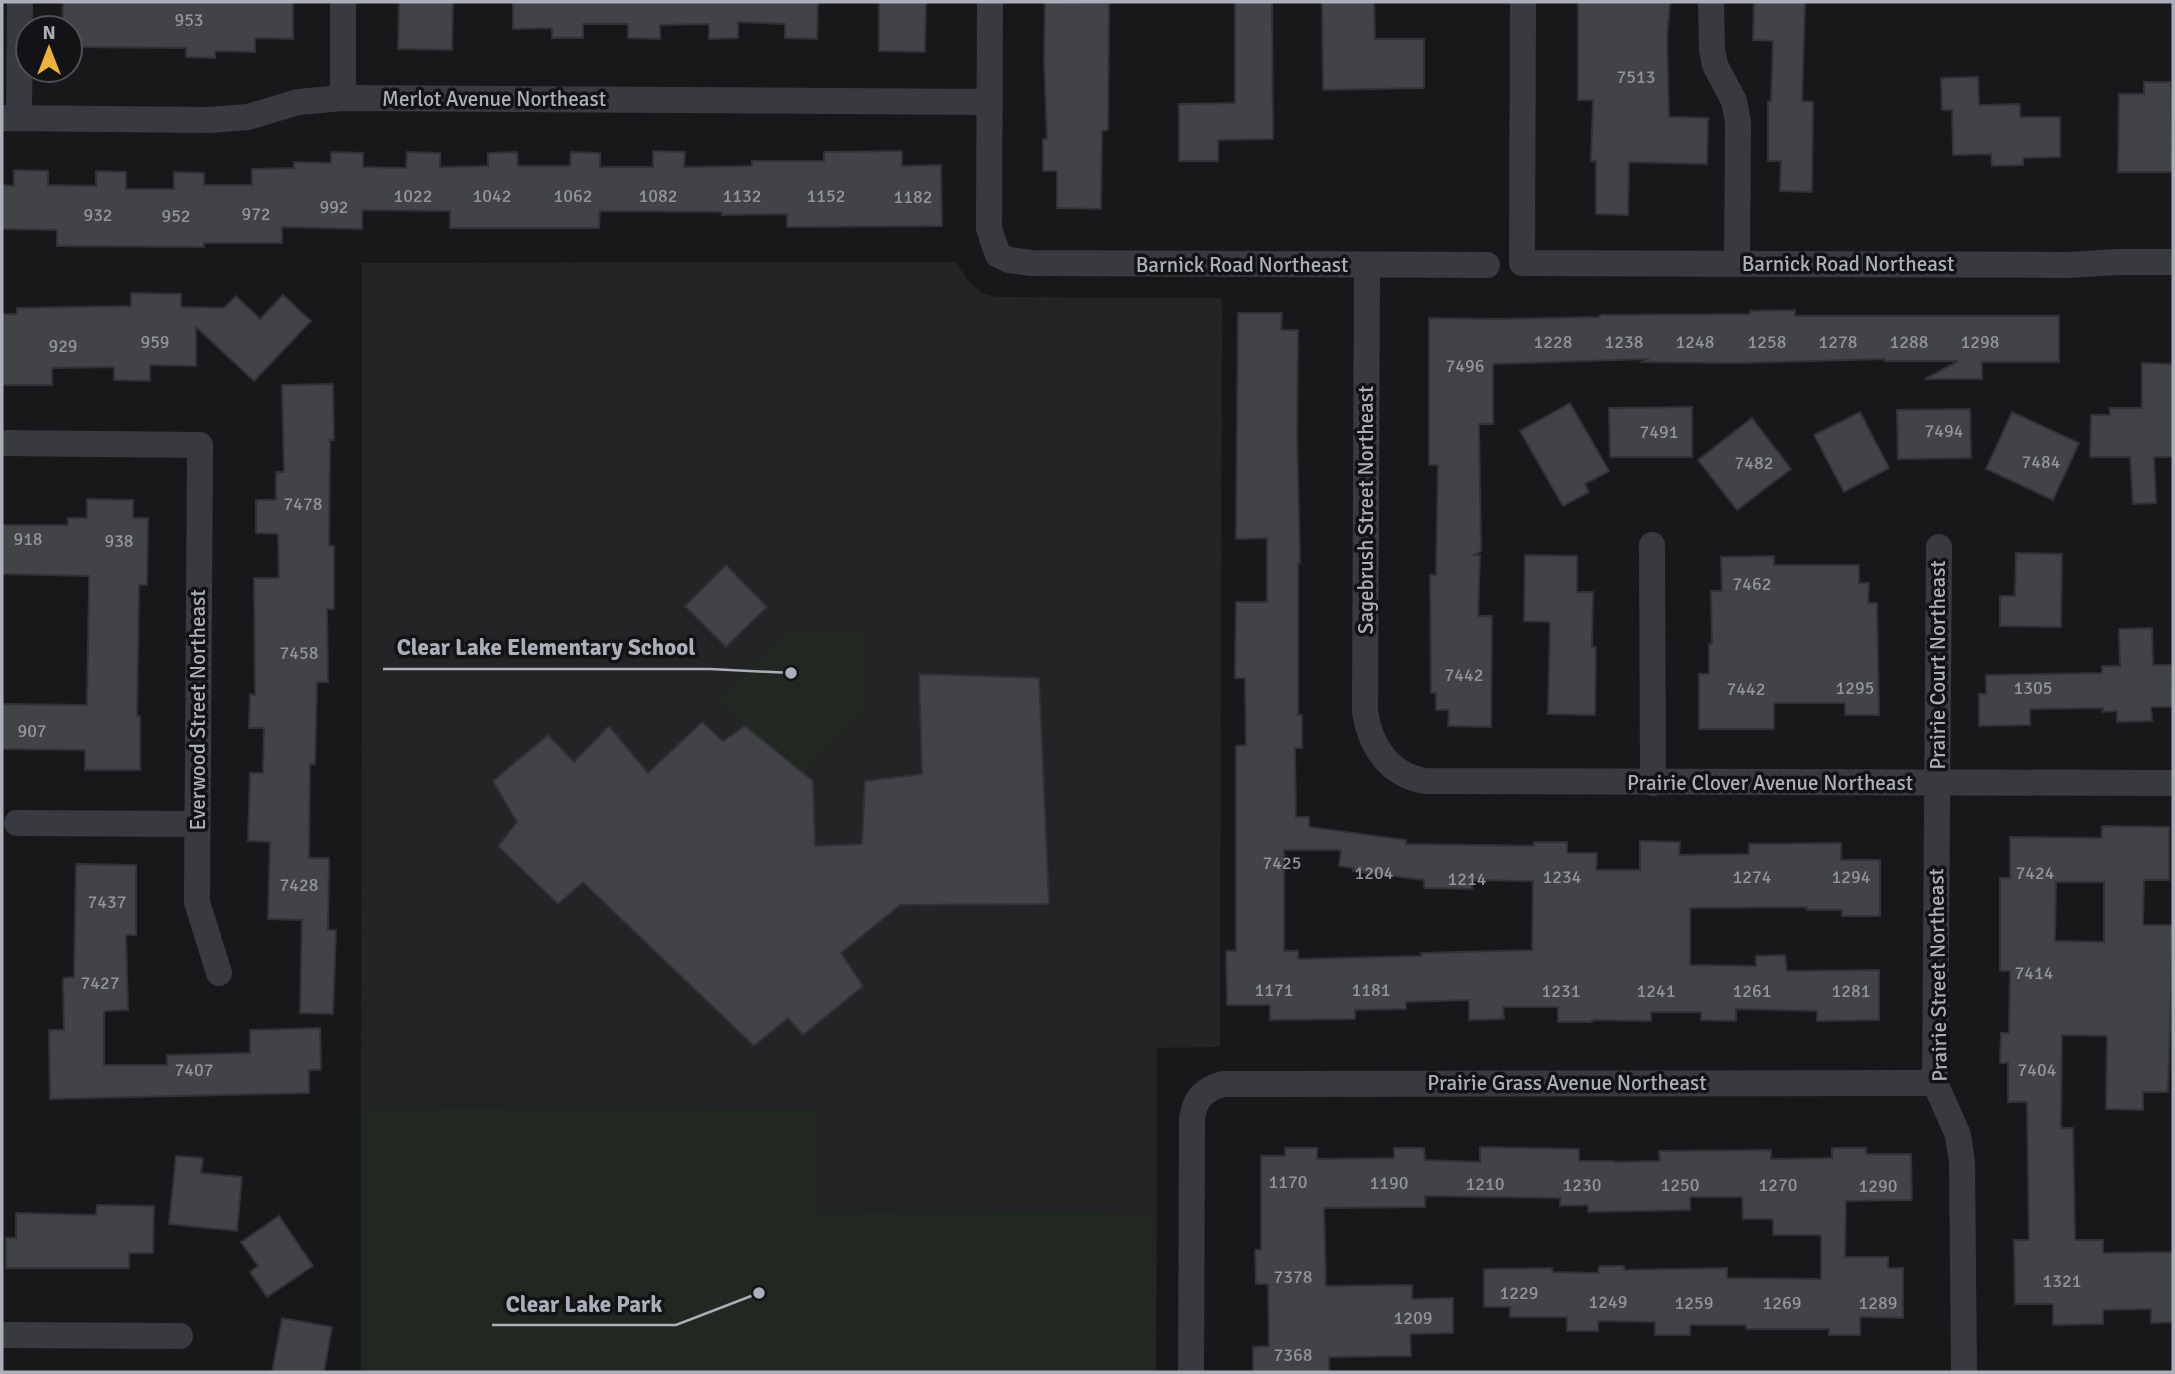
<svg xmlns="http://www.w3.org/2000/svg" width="2175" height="1374" font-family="Signika,sans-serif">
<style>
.built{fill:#242427}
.green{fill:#202821}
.building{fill:#424347;stroke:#323236;stroke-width:2;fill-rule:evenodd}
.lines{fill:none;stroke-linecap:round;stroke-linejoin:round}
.minor{stroke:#393a3f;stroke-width:26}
.labels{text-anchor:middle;stroke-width:7;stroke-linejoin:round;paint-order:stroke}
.number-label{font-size:18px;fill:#91949c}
.street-label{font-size:21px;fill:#abafb9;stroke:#131315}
.leader{fill:none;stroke:#abafb9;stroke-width:2.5}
.callout-dot{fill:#abafb9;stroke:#131315;stroke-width:2.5}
.callout-label{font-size:23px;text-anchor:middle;font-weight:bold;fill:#abafb9;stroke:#131315;stroke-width:7;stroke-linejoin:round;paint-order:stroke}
</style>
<rect width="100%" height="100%" fill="#18181a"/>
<path class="built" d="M956,262l13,20 13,11 14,4 226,1 -2,749 -63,1v165l-341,-3 1,-102 -456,-2 1,-843z"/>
<g class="green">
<path d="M788,629l76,1 -2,86 -63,63 -81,-81z"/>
<path d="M361,1106l456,2v102l340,3 -1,159h-795z"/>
</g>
<g class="building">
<path d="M63,2h230v37l-38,-1v14l-40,-1v7l-29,-1v-9l-116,-1v-19h-8z"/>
<path d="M399,2h54l-1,48 -54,-1z"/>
<path d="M513,2h305l-1,37 -32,-1v-14l-47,-2v16l-29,1v-15l-49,1v14l-32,-1v-14h-45v14h-31v-10l-39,1z"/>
<path d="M879,2h47l-1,50 -46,-1z"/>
<path d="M1045,2l64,1 -1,127 -6,1 -1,78 -44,-1v-37h-14v-32h4l-3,-81z"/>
<path d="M1235,2h37l1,137 -55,1v21h-39v-57l56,-1z"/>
<path d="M1322,2h52l1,37h49v49l-101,2z"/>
<path d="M1578,2h92l-3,36 2,79 39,1 -1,46 -78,-2 -1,53 -32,-1v-53h-5l2,-61h-15z"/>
<path d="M1754,2h51l-3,99 11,1 -1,90 -32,-1 1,-30h-13v-60h3l2,-60 -20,-1z"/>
<path d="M1978,77l1,28 41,-1v13h40v40l-37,1v7l-31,1 -1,-12 -38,1 -1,-45h-10l-1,-32z"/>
<path d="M2144,82h27l2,90h-55l1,-78h25z"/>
<path d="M653,151l32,1 -1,15 68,-1v-5h72v-9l78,-1v15l39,-1 1,61 -155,1v-13l-65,1v-3l-122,-1 -1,17h-149v-17l-88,-1v19l-80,-2v16h-78v4l-147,-1v-16l-55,-1v-44l12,1v-16l34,1v14l48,1v-15l30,1v17h48v-17l30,1v12h48v-16l42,-1v-6l37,1v-11l32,1v14l43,1 1,-16 33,1v14l48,-1v-13l29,-1 1,14h52l1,-14 29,1v14h53z"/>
<path d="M131,293l50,1v13l43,1 12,-12 24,23 23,-24 28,26 -57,60 -58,-54v39l-46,-1v16l-36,-1v-13l-62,1v17h-50v-71h15v-6l114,-2z"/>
<path d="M1795,310v6h264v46h-77v17h-57l33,-18h-73v-2l-147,4 -96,-1 5,-3 -154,5v60h-14l2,127 -7,4h6l-2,61h14l-1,111 -43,-1 1,-16h-13v-17h-5l-1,-118h6l2,-110h-9v-147l64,1 107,-2v-2l150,-1v-3z"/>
<path d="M1238,313h44l-1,17h17l-1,105 3,128h-2v152h4v33h-7l1,69h13v10l97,13v4l128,2v-4h33v11h30l-1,17h44v-29l40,1 -1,13 70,-1v-10l92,-1v17h39v56h-38v-6h-35v-3l-117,1v57l66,1v-10l29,-1 2,16 92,-1v50l-62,1v-10l-81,-2v12l-35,-1v-8h-50v9l-59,-1v2h-34v-15h-55l1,12 -35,1v-20l-63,2v7l-51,1v9l-85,1v-15h-43l-1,-54h10v-205l10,-1 -1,-67h-10l1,-76h31v-64l-31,1zM1284,850h57l-2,16 14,2v3l71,9v8l48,1v-9l61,1 -1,69 -111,3 1,3 -124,3v-8h-14z"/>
<path d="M2142,363l31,1v93h-19l2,46 -23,1 -3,-47h-40l1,-42h19v-7h32z"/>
<path d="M333,384l1,56h-4l-1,106h5v63h-7l1,73h-11l-2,82h-5l-1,94h20l-1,72h8l-3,84 -33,-1 2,-93 -34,-1 2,-77 -22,-1 2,-68h13l1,-45h-15l1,-34 5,1 -1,-117h25l-1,-44 -22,-1v-33h20v-28h8l-2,-87z"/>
<path d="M1570,403l39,68 -24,13 4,8 -26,14 -43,-75z"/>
<path d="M1692,407v50h-82l-1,-49z"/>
<path d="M1970,409l1,49 -73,1 -1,-49z"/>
<path d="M1860,412l29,56 -45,24 -30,-57z"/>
<path d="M2012,412l67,31 -26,57 -67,-31z"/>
<path d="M1752,418l39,51 -54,41 -39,-50z"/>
<path d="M87,499l46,1v18h15l-1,67h-8l-2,131h3v54h-55v-20l-83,-1v-45l85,1 2,-120v-9l-87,-2v-49h66v-7h19z"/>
<path d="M2016,553l46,1 -1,73 -61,-1v-30h15z"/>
<path d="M1525,555l52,1v36h16l-1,55h4l-1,68 -47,-1 2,-92 -26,-1z"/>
<path d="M1774,556v9h85v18h10l-1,20h9l2,112h-34v-12h-71v26h-75v-55h10v-30h3l-1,-53h11l-1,-34z"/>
<path d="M726,565l41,42 -41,40 -41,-41z"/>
<path d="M2152,628l1,37h19l1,42h-22l1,14 -35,1v-11l-14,1v-4l-73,1v16l-51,1v-32h7v-19l116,-2v-7h18l-1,-37z"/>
<path d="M919,674l120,4 10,226 -149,1 -59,48 22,33 -60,49 -15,-17 -34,28 -171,-164 -25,22 -60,-58 19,-24 -24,-41 55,-46 26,27 35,-36 39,47 54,-51 21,19 22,-15 68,55 2,65 47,-2 3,-63 57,-7z"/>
<path d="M2102,826l67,1v53h-25l-1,45h30l-5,167h-25v18l-37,-1 1,-73 -45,-1 -1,93h12l2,112h28v13l70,-1v70l-22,1v-14l-48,1v14l-50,1v-21h-38l-1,-64h15l-2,-138h-19v-39h-8l1,-30h8l1,-62h-10v-93h10v-41l92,1zM2056,882h48v60l-49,-1z"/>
<path d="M76,864l60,1v70h-10l2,75 -24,1v54h63v-10l83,-2v-23l70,-2 1,42h-12v23l-259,6 -1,-69h15l-1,-52 11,-1z"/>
<path d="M1480,1147l99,2v12h35v1l46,-1 -1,-10 112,-1v9l61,-1v-10h34v6h45l1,46 -66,1 -1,56h43v11h15v50l-43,-1v18h-31v-6h-83v-4h-56v10h-35v-13l-57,-1v10h-31v-14h-57v-10h-26v-38l68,-1v4l46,1 1,-7h25v4l103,-2v10l94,1v-44h-48v-16h-30l-1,-22h-52v13l-102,2v-7l-28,1v-8l-135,-2v11l-101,1 2,78 86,-1v14l41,-1v35l-43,1 1,22 -82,1v15h-76v-25l16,-1 -1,-62h-12l-1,-34h6v-94h24v-8h32v11l77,-1v-10h30l1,12 55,2z"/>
<path d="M176,1156l27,2 -2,15 41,4 -5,54 -68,-7z"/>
<path d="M97,1205l57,1 -1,47h-24v15h-123v-30h10v-25l80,2z"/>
<path d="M279,1216l34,50 -46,31 -17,-25 8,-6 -17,-24z"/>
<path d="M282,1318l50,9 -8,45h-52z"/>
</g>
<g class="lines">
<g class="minor">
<path d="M990,2l-1,227 9,26 11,5 23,3 455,2"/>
<path d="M1523,2l-1,261 548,2 46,-3h57"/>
<path d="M1711,2l1,48 3,15 19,36 4,21 -1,142"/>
<path d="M343,98v-96"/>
<path d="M2,118l207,2 39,-3 50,-15 45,-4 646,4"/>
<path d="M19,118l1,-116"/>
<path d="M1367,266l-2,445c5,35 24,64 60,70l748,2"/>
<path d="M2,443l198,2 -3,457 22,71"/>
<path d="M1652,545l1,238"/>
<path d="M1939,547l-4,536 23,52 4,27 2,210"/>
<path d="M17,823l180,1"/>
<path d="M2,1335l178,1"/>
<path d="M1191,1372l1,-253c3,-21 11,-29 31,-35l712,-1"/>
</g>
</g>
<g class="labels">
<g class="number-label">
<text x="189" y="26">953</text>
<text x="1636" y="83">7513</text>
<text x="413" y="202">1022</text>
<text x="492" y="202">1042</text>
<text x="573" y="202">1062</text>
<text x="658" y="202">1082</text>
<text x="742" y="202">1132</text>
<text x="826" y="202">1152</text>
<text x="913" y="203">1182</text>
<text x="334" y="213">992</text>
<text x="256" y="220">972</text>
<text x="98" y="221">932</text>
<text x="176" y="222">952</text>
<text x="155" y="348">959</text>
<text x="1553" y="348">1228</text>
<text x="1624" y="348">1238</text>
<text x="1695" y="348">1248</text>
<text x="1767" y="348">1258</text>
<text x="1838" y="348">1278</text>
<text x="1909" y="348">1288</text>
<text x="1980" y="348">1298</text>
<text x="63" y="352">929</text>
<text x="1465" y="372">7496</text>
<text x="1944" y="437">7494</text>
<text x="1659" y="438">7491</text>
<text x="2041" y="468">7484</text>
<text x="1754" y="469">7482</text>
<text x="303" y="510">7478</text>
<text x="28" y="545">918</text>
<text x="119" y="547">938</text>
<text x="1752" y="590">7462</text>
<text x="299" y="659">7458</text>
<text x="1464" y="681">7442</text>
<text x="1855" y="694">1295</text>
<text x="2033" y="694">1305</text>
<text x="1746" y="695">7442</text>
<text x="32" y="737">907</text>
<text x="1282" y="869">7425</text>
<text x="1374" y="879">1204</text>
<text x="2035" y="879">7424</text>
<text x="1562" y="883">1234</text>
<text x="1752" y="883">1274</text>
<text x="1851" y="883">1294</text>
<text x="1467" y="885">1214</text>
<text x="299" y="891">7428</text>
<text x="107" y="908">7437</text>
<text x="2034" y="979">7414</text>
<text x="100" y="989">7427</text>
<text x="1274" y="996">1171</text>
<text x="1371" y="996">1181</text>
<text x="1561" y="997">1231</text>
<text x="1656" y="997">1241</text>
<text x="1752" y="997">1261</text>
<text x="1851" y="997">1281</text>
<text x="194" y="1076">7407</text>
<text x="2037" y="1076">7404</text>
<text x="1288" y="1188">1170</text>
<text x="1389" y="1189">1190</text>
<text x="1485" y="1190">1210</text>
<text x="1582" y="1191">1230</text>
<text x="1680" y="1191">1250</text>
<text x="1778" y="1191">1270</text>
<text x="1878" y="1192">1290</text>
<text x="1293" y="1283">7378</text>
<text x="2062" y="1287">1321</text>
<text x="1519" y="1299">1229</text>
<text x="1608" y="1308">1249</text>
<text x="1694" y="1309">1259</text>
<text x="1782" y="1309">1269</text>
<text x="1878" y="1309">1289</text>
<text x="1413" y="1324">1209</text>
<text x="1293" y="1361">7368</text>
</g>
<g class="street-label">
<text x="494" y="106">Merlot Avenue Northeast</text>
<text x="1848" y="271">Barnick Road Northeast</text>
<text x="1242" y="272">Barnick Road Northeast</text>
<text transform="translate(1366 510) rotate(-90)" y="7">Sagebrush Street Northeast</text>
<text transform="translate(1938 665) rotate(-90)" y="7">Prairie Court Northeast</text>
<text transform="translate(198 710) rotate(-90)" y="7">Everwood Street Northeast</text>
<text x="1770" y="790">Prairie Clover Avenue Northeast</text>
<text transform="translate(1938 975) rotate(-91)" y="7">Prairie Street Northeast</text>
<text x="1567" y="1090">Prairie Grass Avenue Northeast</text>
</g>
</g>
<path class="leader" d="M791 673L710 669H383M759 1293L676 1325H492"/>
<g class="callout-dot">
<circle cx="791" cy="673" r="7"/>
<circle cx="759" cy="1293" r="7"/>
</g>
<g class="callout-label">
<text x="546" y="655">Clear Lake Elementary School</text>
<text x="584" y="1312">Clear Lake Park</text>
</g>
<rect width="2175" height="1374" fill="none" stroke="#abafb9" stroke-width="7"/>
<g transform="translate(49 49)"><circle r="33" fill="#131315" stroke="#505157" stroke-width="2"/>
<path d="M0-5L12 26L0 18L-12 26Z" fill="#ecb13e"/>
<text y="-10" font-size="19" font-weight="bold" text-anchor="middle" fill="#abafb9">N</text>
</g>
</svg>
